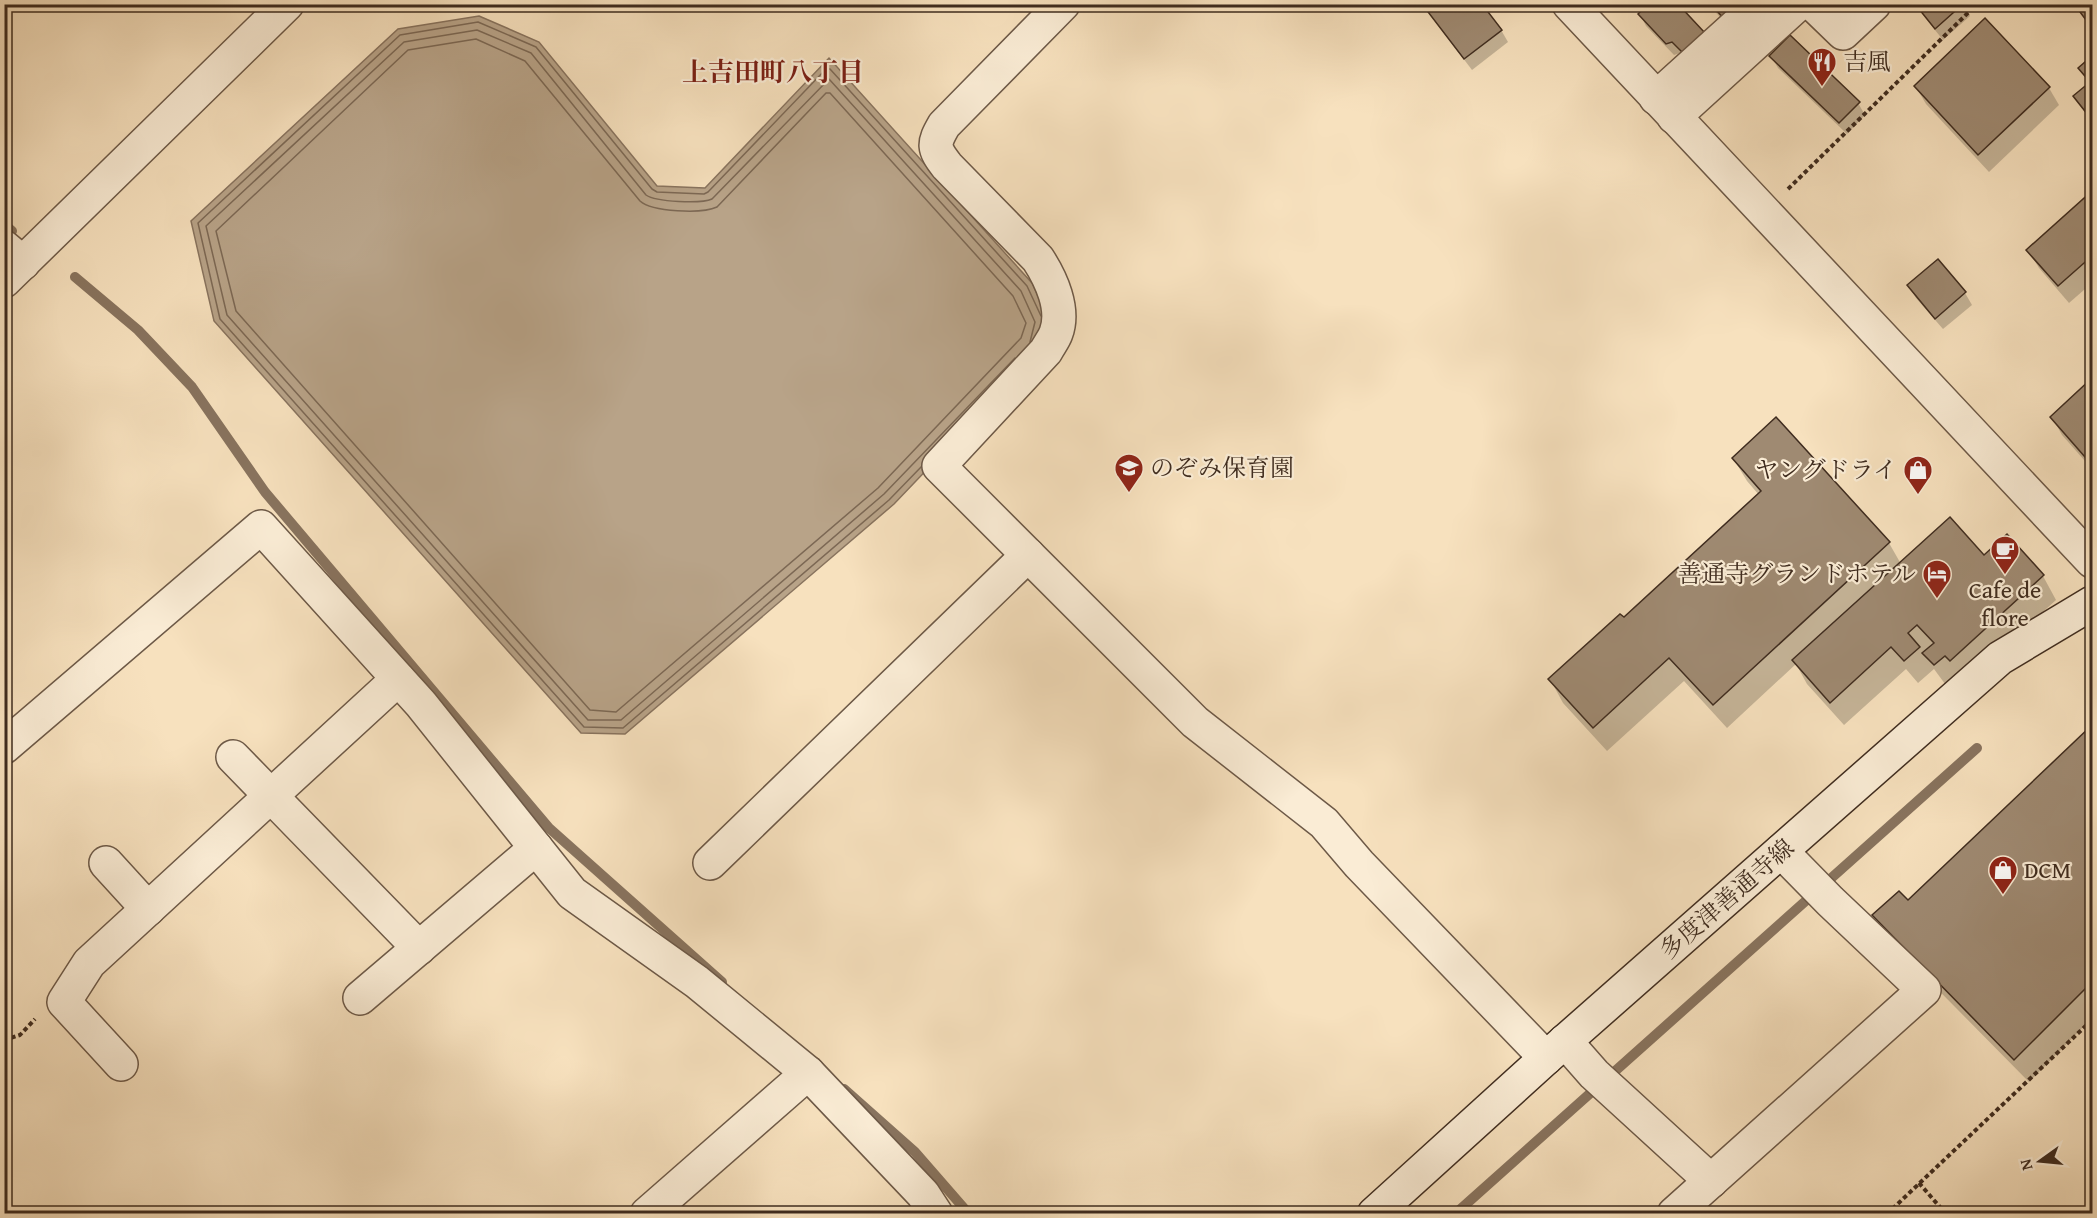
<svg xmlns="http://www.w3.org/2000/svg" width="2097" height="1218" font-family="'Gentium Book Plus','Noto Serif JP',serif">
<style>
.water{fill:#b8a388;stroke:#88735e;stroke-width:1.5}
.shadow{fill:#0003}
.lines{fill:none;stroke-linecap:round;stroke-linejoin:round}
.shore{stroke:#7c6854;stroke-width:1.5}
.stream{stroke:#88735e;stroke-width:10}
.building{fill:#9f8a72;stroke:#3f2c1f;stroke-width:1.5}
.minor-casing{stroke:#6d5947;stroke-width:36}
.tertiary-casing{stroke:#6d5947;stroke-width:36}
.secondary-casing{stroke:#3f2c1f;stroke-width:36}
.path{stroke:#3f2c1f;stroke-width:4;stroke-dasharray:4.5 3;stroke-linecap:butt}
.minor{stroke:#faecd5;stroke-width:33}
.tertiary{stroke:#faecd5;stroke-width:33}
.secondary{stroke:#faecd5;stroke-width:33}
.labels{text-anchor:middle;stroke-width:4.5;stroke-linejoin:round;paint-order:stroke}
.poi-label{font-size:24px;fill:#3f2c1f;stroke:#faecd5;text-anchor:start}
.street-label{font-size:24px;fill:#3f2c1f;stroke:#faecd5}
.neighbourhood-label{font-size:26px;font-weight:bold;fill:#7a1f14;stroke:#faecd5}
</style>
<rect width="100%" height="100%" fill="#f7e1be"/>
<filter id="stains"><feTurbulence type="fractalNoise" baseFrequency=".00333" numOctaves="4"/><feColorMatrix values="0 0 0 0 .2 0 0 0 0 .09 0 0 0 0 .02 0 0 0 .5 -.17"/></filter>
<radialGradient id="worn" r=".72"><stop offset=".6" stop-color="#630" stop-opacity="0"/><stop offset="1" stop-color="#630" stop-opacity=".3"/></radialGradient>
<path class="water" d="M479,16l60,26 118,144 48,2 124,-130 203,225 18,39 -8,27 -148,155 -269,230 -44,-1 -367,-412 -23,-100 207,-192z"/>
<g class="shadow">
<path d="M1422,4h50l29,26 7,12 -36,28z"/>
<path d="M1650,4l41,61 -11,-12 -6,2 -28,-29 -6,-12z"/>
<path d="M1708,4h50l-26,26z"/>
<path d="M1914,4h49l7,12 -27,24z"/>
<path d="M1771,56l87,47 7,12 -18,19 -69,-66z"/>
<path d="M2092,58v65l-17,-26 15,-12 -10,-17z"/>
<path d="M1916,87l133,1 10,17 -70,67 -63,-68z"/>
<path d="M2092,193v90l-23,20 -30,-35 -11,-18z"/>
<path d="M1938,261l27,32 7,12 -29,24 -27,-31 -7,-12z"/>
<path d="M2092,380v89l-30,-34 -10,-18z"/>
<path d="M1733,458l156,85 12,21 83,-7 23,-20 36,39 13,24 -92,83 -16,5 -14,-19 -16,14 -12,-14 -62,56 -37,-41 -11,-20 -69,64 -43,-47 -77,70 -44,-48 -13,-24 74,-60 135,-124 -12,-14z"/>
<path d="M2092,727v291l-63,64 -142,-144 -13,-23 34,-13z"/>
</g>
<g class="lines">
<g class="shore">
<path d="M476,39l49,22 115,140c12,11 62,13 77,6l109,-114h4l183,203 13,27 -5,15 -143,150 -262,224 -26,-2 -354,-399 -20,-80 192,-181z"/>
<path d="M1015,358l-131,136 -263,226h-33l-361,-405 -21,-89 198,-184 73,-12 54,23 115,142c10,7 55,9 66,4l117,-120 192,212 14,31 -5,20"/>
<path d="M922,466l-33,34 -266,228 -39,-1 -364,-408 -22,-96 202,-188 78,-13 58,25 116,142 5,3 47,2 4,-2 118,-123h4l197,217 14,30"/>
</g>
<g class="stream">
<path d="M4,224l8,7"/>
<path d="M75,277l63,53 54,57 73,105 284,336 173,154"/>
<path d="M844,1089l71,63 54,62"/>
<path d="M1455,1214l522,-466"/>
</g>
</g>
<g class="building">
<path d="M1422,4h60l20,26 -38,29z"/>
<path d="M1648,4h30l27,29 -21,21 -12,-12 -6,2 -28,-30z"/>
<path d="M1711,4h29l-16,15z"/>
<path d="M1915,4h48l-28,25z"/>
<path d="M2074,4h18v24z"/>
<path d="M1985,18l65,69 -72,68 -64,-69z"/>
<path d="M1790,35l70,67 -21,21 -70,-67z"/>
<path d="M2092,56v64l-19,-24 17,-14 -12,-14z"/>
<path d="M2092,191v65l-34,30 -32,-36z"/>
<path d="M1938,259l28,33 -31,27 -28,-34z"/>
<path d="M2092,378v87l-42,-48z"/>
<path d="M1776,417l114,125 -177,163 -44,-47 -76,70 -45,-49 72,-65 4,3 137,-126 -29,-33z"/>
<path d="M1950,517l34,38 23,-21 37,41 -94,86 -5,-5 -11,9 -12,-12 12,-10 -17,-18 -9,8 12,14 -16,14 -13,-14 -61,56 -38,-43z"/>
<path d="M2092,725v257l-78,78 -142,-145 27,-24 9,9z"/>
</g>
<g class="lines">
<g class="minor-casing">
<g id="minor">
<path d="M1063,4l-119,121c-11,19 -11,23 3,41l91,93c13,20 27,50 18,74 -2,6 -7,12 -10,18l-107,115 256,256 129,101 35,41 187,194"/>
<path d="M1813,4l30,29 31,-29"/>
<path d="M1656,98l104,-94"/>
<path d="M1674,117l124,-113"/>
<path d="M4,247l19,16"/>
<path d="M4,747l257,-220 160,177 151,189 125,89 111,91 115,121 13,20"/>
<path d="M233,757l186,191"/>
<path d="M106,863l42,46"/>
<path d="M710,863l318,-308"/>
<path d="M360,998l176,-150"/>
<path d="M1565,1041l29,33 117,107"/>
<path d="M121,1064l-57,-62 25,-39 309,-284"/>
<path d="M647,1214l161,-141"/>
<path d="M1674,1214l250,-224 -94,-89 -49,-50"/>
</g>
</g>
<g class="tertiary-casing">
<g id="tertiary">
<path d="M1569,4l523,557"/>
<path d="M4,281l283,-277"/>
</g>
</g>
<g class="secondary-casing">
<path id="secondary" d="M1374,1214l172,-156 454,-400 92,-55"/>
</g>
<g class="path">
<path d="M1788,189l189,-185"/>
<path d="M4,1040l16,-5 15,-16"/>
<path d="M1919,1183l27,31"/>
<path d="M1887,1214l205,-194"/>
</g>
<use href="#minor" class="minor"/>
<use href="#tertiary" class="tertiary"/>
<use href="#secondary" class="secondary"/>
</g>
<defs>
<g id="restaurant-pin" transform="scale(1.5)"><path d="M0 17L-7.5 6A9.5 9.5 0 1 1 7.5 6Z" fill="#8f2418" stroke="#faecd5"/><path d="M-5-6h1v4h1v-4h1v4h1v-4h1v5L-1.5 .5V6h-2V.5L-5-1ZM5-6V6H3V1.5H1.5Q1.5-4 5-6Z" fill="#fff"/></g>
<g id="school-pin" transform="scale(1.5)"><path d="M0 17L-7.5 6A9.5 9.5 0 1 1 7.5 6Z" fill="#8f2418" stroke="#faecd5"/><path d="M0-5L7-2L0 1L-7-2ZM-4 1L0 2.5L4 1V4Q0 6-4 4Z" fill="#fff"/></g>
<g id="shop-pin" transform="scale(1.5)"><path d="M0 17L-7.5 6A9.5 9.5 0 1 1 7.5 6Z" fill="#8f2418" stroke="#faecd5"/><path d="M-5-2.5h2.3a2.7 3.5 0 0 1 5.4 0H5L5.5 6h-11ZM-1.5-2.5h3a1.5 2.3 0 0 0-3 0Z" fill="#fff"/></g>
<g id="cafe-pin" transform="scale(1.5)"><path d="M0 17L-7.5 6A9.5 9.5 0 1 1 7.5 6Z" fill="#8f2418" stroke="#faecd5"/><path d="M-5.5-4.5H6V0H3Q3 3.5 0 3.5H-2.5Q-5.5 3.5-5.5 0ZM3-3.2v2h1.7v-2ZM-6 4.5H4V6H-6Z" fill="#fff"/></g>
<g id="hotel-pin" transform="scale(1.5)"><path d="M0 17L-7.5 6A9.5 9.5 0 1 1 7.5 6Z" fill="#8f2418" stroke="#faecd5"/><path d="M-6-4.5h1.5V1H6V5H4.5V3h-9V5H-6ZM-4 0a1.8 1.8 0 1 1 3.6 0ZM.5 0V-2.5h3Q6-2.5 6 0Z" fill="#fff"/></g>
</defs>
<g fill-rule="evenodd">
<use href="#restaurant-pin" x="1822" y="62"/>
<use href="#school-pin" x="1129" y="468"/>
<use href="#shop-pin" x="1918" y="470"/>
<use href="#cafe-pin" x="2005" y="550"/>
<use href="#hotel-pin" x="1937" y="574"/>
<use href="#shop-pin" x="2003" y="870"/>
</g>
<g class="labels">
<g class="poi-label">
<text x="1843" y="70">吉風</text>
<text x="1150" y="476">のぞみ保育園</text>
<text x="1897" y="478" text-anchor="end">ヤングドライ</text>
<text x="1916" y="582" text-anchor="end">善通寺グランドホテル</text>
<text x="2005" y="598" text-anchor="middle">Cafe de<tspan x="2005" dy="28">flore</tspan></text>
<text x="2024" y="878">DCM</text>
</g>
<g class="street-label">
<text transform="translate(1727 899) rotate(-41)" y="8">多度津善通寺線</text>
</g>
<g class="neighbourhood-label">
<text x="773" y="81">上吉田町八丁目</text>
</g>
</g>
<rect width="2097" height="1218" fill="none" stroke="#f7e1be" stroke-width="24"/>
<rect x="6" y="6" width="2085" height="1206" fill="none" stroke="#3f2c1f" stroke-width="3"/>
<rect x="12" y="12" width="2073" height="1194" fill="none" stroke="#3f2c1f" stroke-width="1.5"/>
<g transform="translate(2040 1161) rotate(255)" stroke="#faecd5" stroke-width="4.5" paint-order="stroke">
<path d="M0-4.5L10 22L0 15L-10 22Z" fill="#3f2c1f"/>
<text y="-9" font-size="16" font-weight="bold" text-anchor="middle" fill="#3f2c1f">N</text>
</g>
<rect width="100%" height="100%" filter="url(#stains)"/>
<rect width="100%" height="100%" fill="url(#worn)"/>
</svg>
